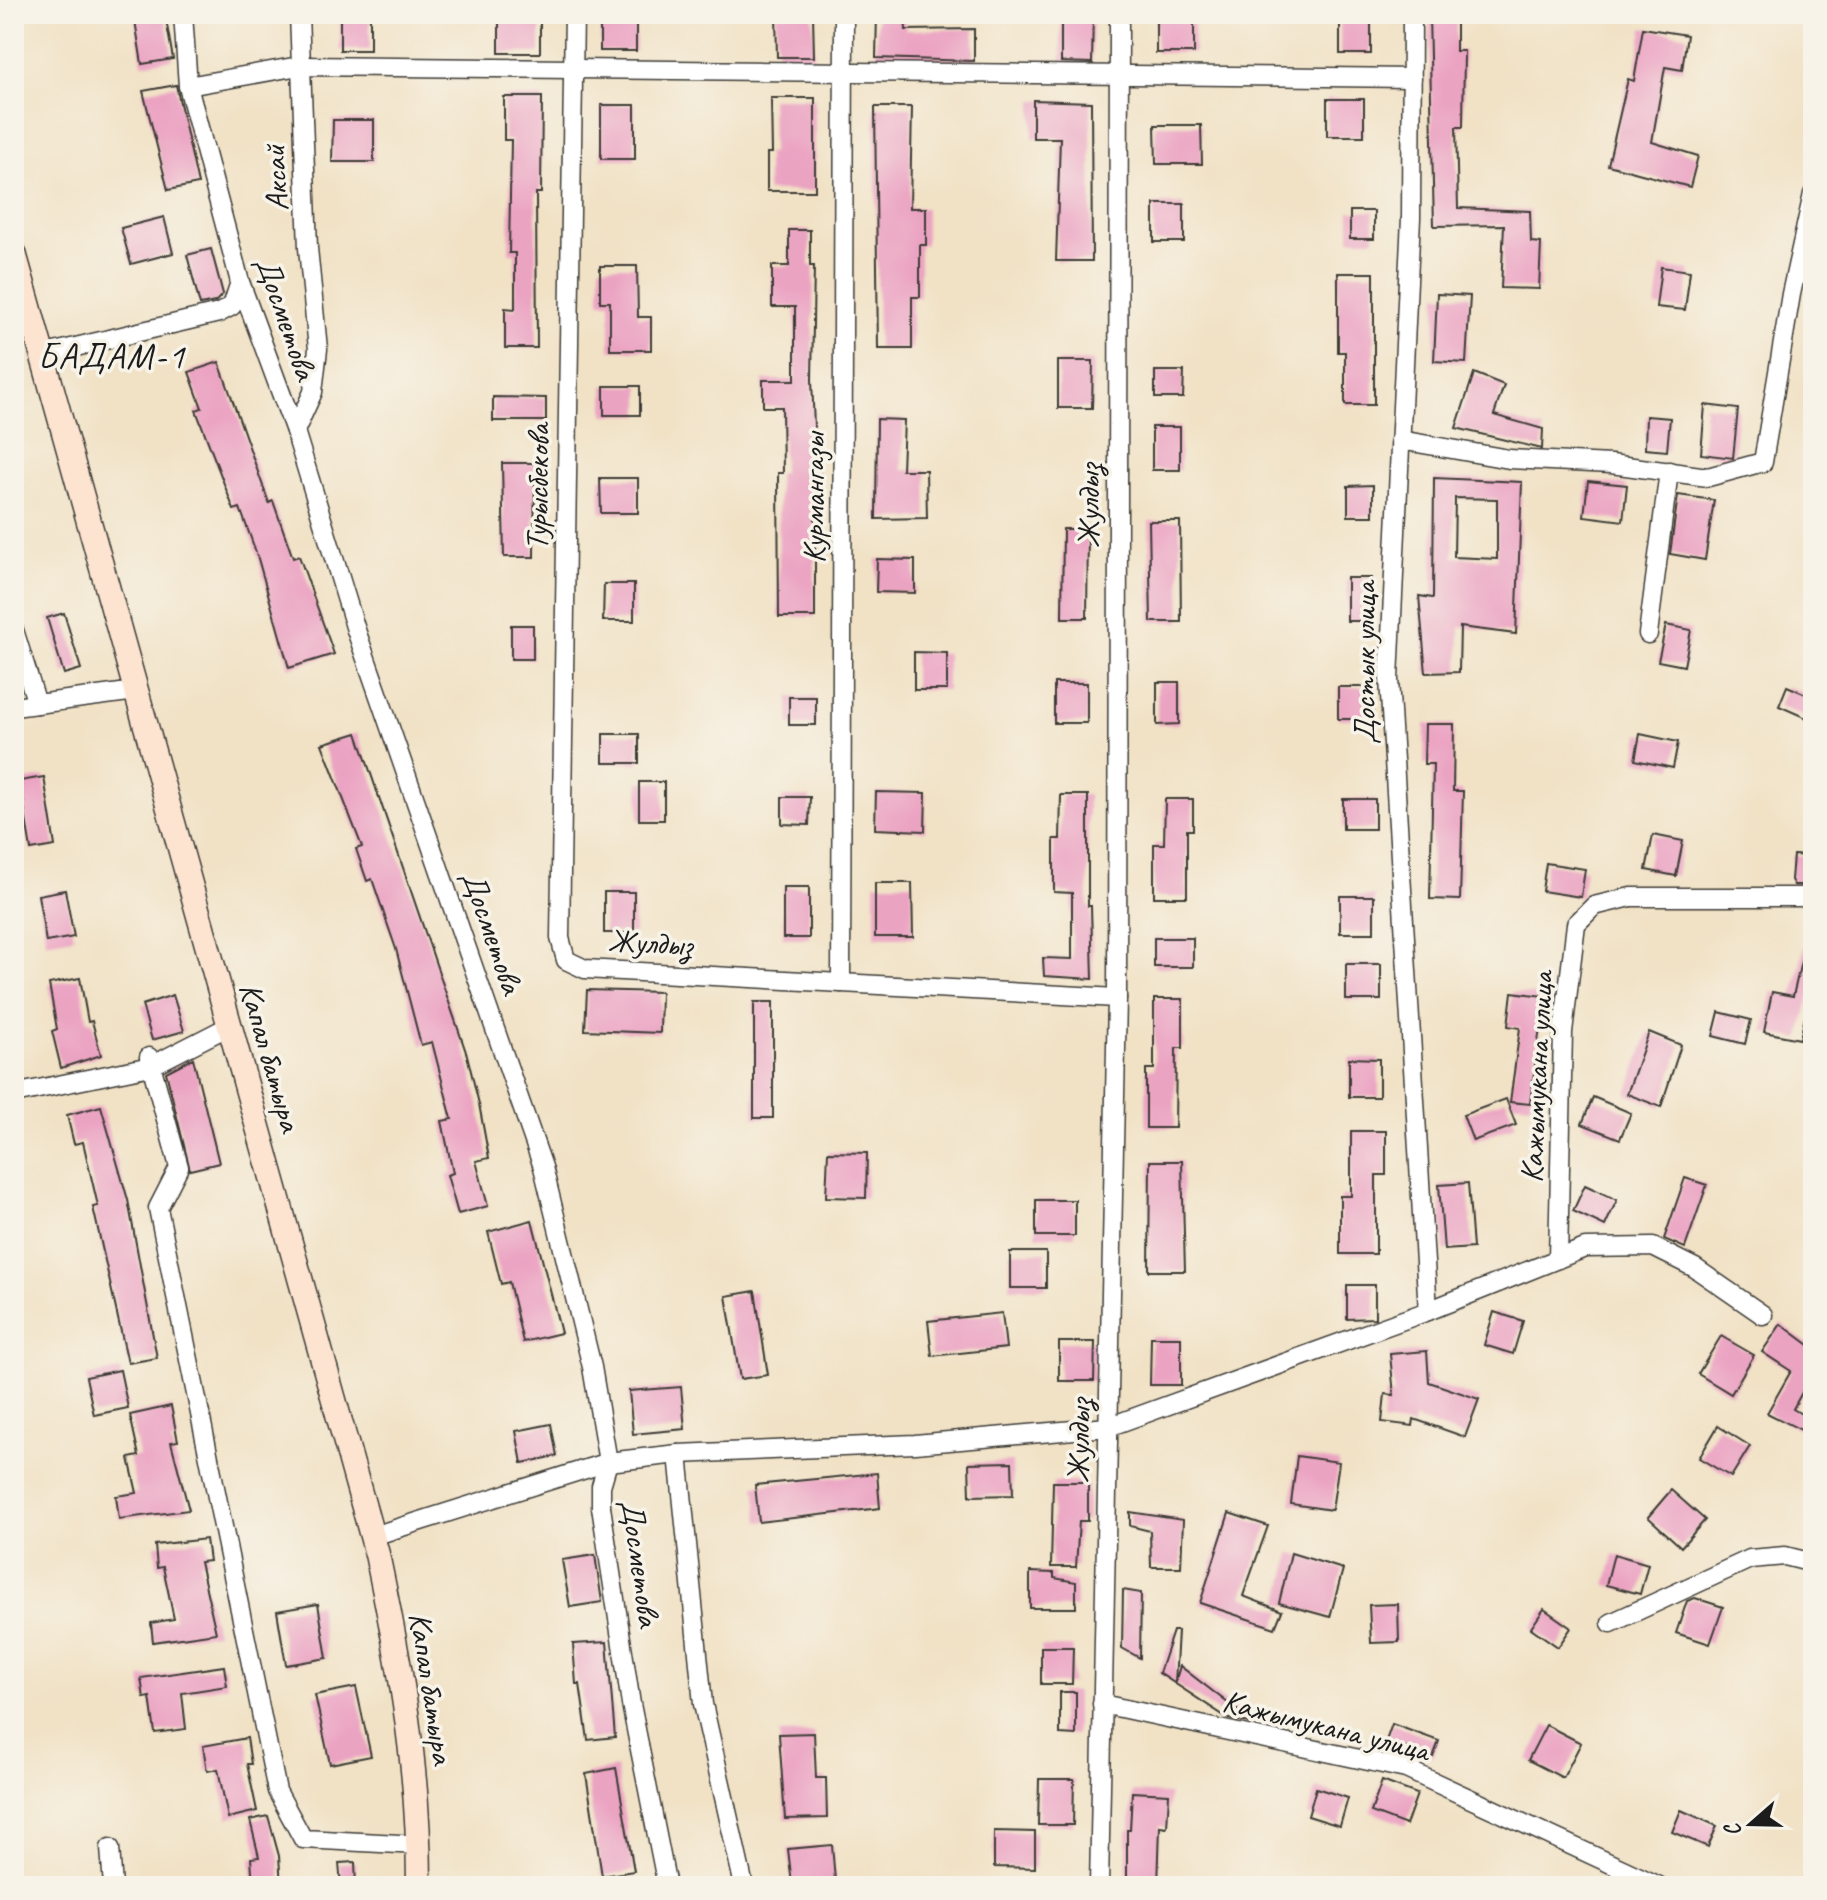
<svg xmlns="http://www.w3.org/2000/svg" width="1827" height="1900" font-family="Caveat,sans-serif">
<style>
.building{fill:#eba3c2;fill-rule:evenodd}
.lines{fill:none;stroke-linecap:round;stroke-linejoin:round}
.street-casing{stroke:#3c3a36;stroke-width:21}
.secondary-casing{stroke:#3c3a36;stroke-width:27}
.street{stroke:#fff;stroke-width:18}
.secondary{stroke:#fde4d1;stroke-width:24}
.labels{text-anchor:middle;stroke-width:7;stroke-linejoin:round;paint-order:stroke}
.street-label{font-size:32px;fill:#1c1c1c;stroke:#f7f3e8}
.quarter-label{font-size:36px;letter-spacing:2px;fill:#1c1c1c;stroke:#f7f3e8}
</style>
<rect width="100%" height="100%" fill="#f7f3e8"/>
<filter id="ink" filterUnits="userSpaceOnUse"><feTurbulence type="fractalNoise" baseFrequency=".0125" numOctaves="2"/><feDisplacementMap in="SourceGraphic" scale="16" xChannelSelector="R" yChannelSelector="G"/><feConvolveMatrix kernelMatrix="1 2 1 2 8 2 1 2 1" color-interpolation-filters="sRGB"/></filter>
<filter id="wash" filterUnits="userSpaceOnUse"><feTurbulence type="fractalNoise" baseFrequency=".006" numOctaves="4" result="noise"/><feDisplacementMap in="SourceGraphic" scale="32" xChannelSelector="R" yChannelSelector="G"/><feGaussianBlur stdDeviation="1.8" result="paint"/><feColorMatrix in="noise" values="0 0 0 0 0 0 0 0 0 0 0 0 0 0 0 0 0 1.4 0 .05"/><feComposite in="paint" operator="in"/></filter>
<g filter="url(#wash)">
<rect width="100%" height="100%" fill="#f1e2c6"/>
<g id="blocks">
<g class="building">
<path d="M134,14h31l8,45 -31,5z"/>
<rect x="340" y="14" width="30" height="36"/>
<rect x="600" y="14" width="36" height="37"/>
<path d="M776,14h37l1,43h-37z"/>
<path d="M877,14h28l1,16 68,-1v32l-98,-3z"/>
<path d="M1061,14h32l-1,49 -31,-1z"/>
<rect x="1156" y="14" width="38" height="39"/>
<rect x="1340" y="14" width="31" height="40"/>
<path d="M1429,14h27v37h8l-1,76h-7l2,81 72,3 1,31 10,1 -2,46 -38,-1 3,-63 -70,1z"/>
<path d="M540,16v37h-41v-36z"/>
<path d="M1643,28l44,7 -5,35 -17,-3 -13,75 46,14 -8,31 -82,-22 20,-86 6,2z"/>
<path d="M176,85l22,99 -30,6 -25,-99z"/>
<path d="M504,97h38l-1,96h-5l1,155h-32v-40l10,1v-56h-6l2,-113h-7z"/>
<path d="M771,98h44v93h-48v-38h5z"/>
<rect x="1327" y="99" width="37" height="37"/>
<path d="M1033,100l58,2 1,159h-36l4,-123h-27z"/>
<rect x="601" y="105" width="34" height="54"/>
<path d="M875,107h37l-2,101h16v37h-6v52h-8v52h-34z"/>
<path d="M333,120h41v42h-42z"/>
<path d="M1155,125h46l1,39h-46z"/>
<rect x="1154" y="204" width="30" height="38"/>
<rect x="1350" y="211" width="24" height="28"/>
<path d="M164,217l9,36 -42,11 -10,-36z"/>
<path d="M789,230h21v36h4l-2,114 4,93h4v39h-5v105h-36l-1,-144h5l-1,-66h-19v-27h32v-73h-23v-41h17z"/>
<path d="M211,249l12,45 -8,8 -15,3 -13,-50z"/>
<path d="M600,266h37l1,51h13v33h-41v-48h-10z"/>
<path d="M1661,267l29,4 -5,39 -29,-3z"/>
<path d="M1338,273h36v132h-29v-53h-7z"/>
<path d="M1437,294l33,2 -4,67 -32,-2z"/>
<path d="M1058,361h35l-1,47h-34z"/>
<path d="M219,362l50,141 4,-2 20,57 6,-2 35,98 -45,14 -32,-113 -17,-47 -6,2 -38,-100 6,-2 -13,-36z"/>
<path d="M1155,371h29l-1,27h-28z"/>
<path d="M1474,373l30,12 -10,30 49,14 -1,20 -86,-21z"/>
<rect x="604" y="386" width="36" height="29"/>
<path d="M493,397l53,1v23h-53z"/>
<path d="M1705,405l33,4 -5,49 -32,-4z"/>
<path d="M1646,416l24,2 -3,33 -22,-2z"/>
<path d="M877,419l27,1 -2,50h24l1,48 -51,1z"/>
<rect x="1152" y="427" width="28" height="43"/>
<path d="M502,463h33l-1,94h-30z"/>
<path d="M600,478h38v35h-37z"/>
<path d="M1434,478l88,4 -6,152 -56,-7 -1,45 -33,1 -7,-77 14,2zM1455,498l42,1v60l-43,-2z"/>
<path d="M1588,481l39,4 -4,36 -39,-5z"/>
<path d="M1373,485v31h-25v-30z"/>
<path d="M1678,495l36,5 -9,60 -35,-6z"/>
<path d="M1149,521h31l1,101h-30z"/>
<path d="M1063,529h25l-1,89h-25z"/>
<path d="M877,559l38,1v33l-39,-1z"/>
<rect x="1347" y="578" width="24" height="43"/>
<path d="M604,584h30v37h-31z"/>
<path d="M64,613l17,56 -17,5 -17,-56z"/>
<rect x="511" y="625" width="22" height="34"/>
<path d="M1666,625l25,5 -7,36 -26,-5z"/>
<path d="M914,652l33,1v37h-33z"/>
<path d="M1157,682h22v42l-22,1z"/>
<rect x="1054" y="683" width="33" height="40"/>
<path d="M1787,686l26,11v24l-34,-15z"/>
<rect x="1338" y="687" width="35" height="32"/>
<rect x="789" y="697" width="27" height="28"/>
<path d="M1425,724h29l-1,67h10l-3,109 -30,-1 3,-135h-9z"/>
<path d="M357,733l110,322 12,49 10,54 -13,3 12,45 -30,8 -11,-39 6,-2 -11,-52 10,-2 -20,-77 -11,3 -25,-96 -24,-70 -5,2 -11,-32 6,-2 -40,-103z"/>
<rect x="603" y="734" width="36" height="29"/>
<path d="M1640,734l38,8 -5,26 -38,-8z"/>
<path d="M44,777l11,69 -24,4 -11,-69z"/>
<rect x="639" y="782" width="25" height="38"/>
<path d="M876,792l50,1 -1,38 -50,-2z"/>
<path d="M1061,795h27v111h3l2,73 -49,-3 -1,-18 29,1v-66l-18,-1v-53h6z"/>
<path d="M782,797h28l-1,28 -27,-1z"/>
<path d="M1165,799h28v31h-6v67h-33v-53h10z"/>
<rect x="1343" y="799" width="32" height="30"/>
<path d="M1653,835l30,6 -7,35 -30,-6z"/>
<path d="M1793,855l20,1v29h-19l-3,-5z"/>
<path d="M1546,863l39,6 -4,28 -39,-6z"/>
<path d="M875,883h37l1,54h-38z"/>
<rect x="783" y="887" width="26" height="51"/>
<path d="M65,890l9,47 -28,5 -8,-47z"/>
<rect x="604" y="892" width="30" height="41"/>
<rect x="1340" y="896" width="34" height="37"/>
<path d="M1807,936l6,1v45l-13,57 -36,-7 8,-40 21,4z"/>
<rect x="1154" y="938" width="39" height="29"/>
<rect x="1346" y="964" width="35" height="36"/>
<path d="M80,978l8,44 4,-1 9,34 -40,13 -9,-37 5,-2 -8,-45z"/>
<path d="M587,990l74,2 -1,41 -75,-3z"/>
<path d="M1512,992l32,4 -14,108 -20,-2 10,-74 -12,-2z"/>
<path d="M173,995l11,36 -32,9 -10,-35z"/>
<path d="M1154,999h29v49h-7l-1,80h-29v-59h8z"/>
<rect x="754" y="1002" width="19" height="116"/>
<path d="M1719,1012l32,8 -6,24 -32,-8z"/>
<path d="M1649,1032l32,13 -20,62 -34,-13z"/>
<path d="M193,1058l26,105 -29,7 -24,-98z"/>
<path d="M1349,1058l30,1v38h-30z"/>
<path d="M1593,1097l38,16 -11,26 -38,-15z"/>
<path d="M1506,1099l10,26 -43,16 -10,-26z"/>
<path d="M101,1106l27,94 29,158 -29,5 -35,-156 5,-1 -15,-64 -9,2 -7,-29z"/>
<path d="M1351,1131h35v44h-10v79h-36v-58h11z"/>
<path d="M828,1152l39,1 -1,45 -40,-1z"/>
<path d="M1150,1161h32l3,110h-36z"/>
<path d="M1685,1178l22,7 -22,63 -21,-9z"/>
<path d="M1468,1183l5,65 -29,2 -5,-65z"/>
<path d="M1585,1185l32,15 -12,26 -32,-15z"/>
<rect x="1036" y="1200" width="39" height="36"/>
<path d="M532,1220l29,113 -38,9 -14,-60 -8,2 -13,-52z"/>
<rect x="1010" y="1252" width="36" height="36"/>
<path d="M1347,1285h28v33l-28,1z"/>
<path d="M755,1291l13,84 -28,4 -14,-83z"/>
<path d="M1494,1312l29,9 -10,33 -29,-9z"/>
<path d="M1002,1313l4,35 -74,8 -4,-35z"/>
<path d="M1781,1324l32,24v24l-20,37 20,12v15l-46,-23 24,-42 -29,-19z"/>
<path d="M1721,1336l33,19 -23,39 -33,-20z"/>
<path d="M1151,1337h30v48h-31z"/>
<path d="M1059,1342h36l-1,39h-35z"/>
<path d="M1427,1351l2,31 50,17 -14,38 -51,-18 -1,7 -31,-4 3,-28 9,1 -4,-41z"/>
<path d="M120,1370l8,38 -34,7 -8,-38z"/>
<path d="M681,1387l4,42 -52,5 -4,-43z"/>
<path d="M171,1406l7,35 -7,1 18,68 -70,9 -3,-23 21,-3 -8,-35 10,-2 -9,-41z"/>
<path d="M551,1424l6,32 -35,7 -6,-32z"/>
<path d="M1718,1426l32,20 -19,31 -32,-19z"/>
<path d="M1297,1456l42,6 -7,48 -41,-6z"/>
<path d="M1012,1462l1,33 -43,1 -1,-33z"/>
<path d="M877,1473l3,35 -121,14 -4,-37z"/>
<path d="M1053,1482h35v39h-9l-3,46h-25z"/>
<path d="M1671,1490l34,30 -24,27 -33,-30z"/>
<path d="M1130,1512l53,8 -2,47h-30l-1,-36 -20,-5z"/>
<path d="M1229,1513l39,13 -25,70 39,15 -7,17 -75,-25z"/>
<path d="M206,1539l3,22 -9,1 16,71 -63,9 -2,-19 23,-4 -11,-52 -6,1 -2,-23z"/>
<path d="M1291,1553l52,16 -13,48 -51,-14z"/>
<path d="M1614,1554l34,10 -8,30 -34,-9z"/>
<path d="M595,1555l7,47 -32,5 -8,-47z"/>
<path d="M1030,1572l24,1v5l22,4v26h-46z"/>
<path d="M1123,1590l18,3 -1,65 -18,-10z"/>
<path d="M1695,1598l28,9 -13,37 -34,-11 11,-32z"/>
<path d="M318,1604l9,54 -41,7 -9,-54z"/>
<path d="M1398,1604l1,38 -28,1 -2,-38z"/>
<path d="M1544,1609l27,19 -13,19 -27,-19z"/>
<path d="M1173,1631h5l-3,52 5,-17 75,58 -26,-5 -70,-46z"/>
<path d="M607,1642l8,95 -27,3 -8,-56h-4l-3,-40z"/>
<path d="M1041,1647h32l-1,37h-31z"/>
<path d="M224,1666l3,20 -45,7 4,36 -31,4 -5,-36 -6,1 -3,-20z"/>
<path d="M356,1687l15,69 -41,8 -15,-69z"/>
<path d="M1060,1692h16v43l-16,-1z"/>
<path d="M1392,1724l47,17 -6,16 -47,-16z"/>
<path d="M1546,1725l35,18 -18,35 -35,-18z"/>
<path d="M814,1733l2,45h10l1,40 -42,1 -6,-85z"/>
<path d="M247,1738l4,26h-4l10,47 -29,7 -10,-49 -11,2 -4,-25z"/>
<path d="M616,1768l18,103 -32,5 -16,-102z"/>
<path d="M1039,1779h35l-1,46h-35z"/>
<path d="M1382,1781l35,13 -11,31 -35,-13z"/>
<path d="M1316,1788l32,10 -8,28 -32,-10z"/>
<path d="M1132,1792l37,2 -2,33 -7,-1 -2,60h-31v-56h3z"/>
<path d="M1681,1810l36,16 -9,21 -36,-15z"/>
<path d="M268,1816l11,40 2,30h-28l-2,-28 8,-1 -9,-37z"/>
<path d="M994,1831l41,1v36l-41,-1z"/>
<path d="M832,1845l3,35 -43,4 -4,-35z"/>
<path d="M355,1862l1,24h-15l-2,-23z"/>
</g>
</g>
</g>
<g filter="url(#ink)">
<use href="#blocks" fill-opacity="0" stroke="#3c3a36" stroke-width="2"/>
<g class="lines">
<g class="street-casing">
<g id="street">
<path d="M183,14l5,72 52,196 55,149 61,199 187,537 49,200 16,95 -7,24v21l30,197 36,182"/>
<path d="M574,14l-14,924 6,22 19,9 532,29"/>
<path d="M1412,14l-1,204 -22,461 39,632"/>
<path d="M188,86l111,-20 1113,12"/>
<path d="M42,355l177,-42 13,-7 8,-24"/>
<path d="M295,431l18,-39 5,-43 -10,-101 -9,-234"/>
<path d="M1400,440l109,19 102,5 97,13 55,-15 28,-168 22,-100"/>
<path d="M14,630l23,74"/>
<path d="M1648,634l21,-163"/>
<path d="M14,707l122,-16"/>
<path d="M841,983l3,-969"/>
<path d="M149,1057l30,110 -21,41 119,583 26,48 116,6"/>
<path d="M14,1094l137,-28 78,-40"/>
<path d="M1558,1259l5,-227 13,-108 18,-18 37,-9h182"/>
<path d="M678,1454l25,250 41,182"/>
<path d="M373,1536l235,-74 70,-8 237,-10 193,-17 320,-116 157,-63 68,-1 42,21 68,47"/>
<path d="M1611,1623l139,-64 35,-3 28,7"/>
<path d="M1102,1704l304,65 253,117"/>
<path d="M110,1848l3,38"/>
<path d="M1099,1886l18,-888 2,-984"/>
<path d="M1809,1886l4,-6"/>
</g>
</g>
<g class="secondary-casing">
<path id="secondary" d="M14,253l363,1301c24,114 42,215 42,332"/>
</g>
<use href="#street" class="street"/>
<use href="#secondary" class="secondary"/>
</g>
</g>
<g class="labels">
<g class="street-label">
<text transform="translate(275 178) rotate(-93)" y="11">Аксай</text>
<text transform="translate(287 318) rotate(71)" y="11">Досметова</text>
<text transform="translate(537 487) rotate(-89)" y="11">Турысбекова</text>
<text transform="translate(813 498) rotate(-90)" y="11">Курмангазы</text>
<text transform="translate(1088 506) rotate(-90)" y="11">Жулдыз</text>
<text transform="translate(1364 663) rotate(-90)" y="11">Достык улица</text>
<text transform="translate(493 932) rotate(71)" y="11">Досметова</text>
<text transform="translate(650 942) rotate(3)" y="11">Жулдыз</text>
<text transform="translate(271 1057) rotate(74)" y="11">Капал батыра</text>
<text transform="translate(1536 1077) rotate(-87)" y="11">Кажымукана улица</text>
<text transform="translate(1078 1441) rotate(-89)" y="11">Жулдыз</text>
<text transform="translate(641 1563) rotate(82)" y="11">Досметова</text>
<text transform="translate(432 1688) rotate(81)" y="11">Капал батыра</text>
<text transform="translate(1326 1725) rotate(14)" y="11">Кажымукана улица</text>
</g>
<g class="quarter-label">
<text x="112" y="368">БАДАМ-1</text>
</g>
</g>
<rect width="1827" height="1900" fill="none" stroke="#f7f3e8" stroke-width="48"/>
<g transform="translate(1751 1824) rotate(250)" stroke="#f7f3e8" stroke-width="6" paint-order="stroke">
<path d="M0-6L14 30L0 20L-14 30Z" fill="#1c1c1c"/>
<text y="-12" font-size="22" font-weight="bold" text-anchor="middle" fill="#1c1c1c">С</text>
</g>
</svg>
